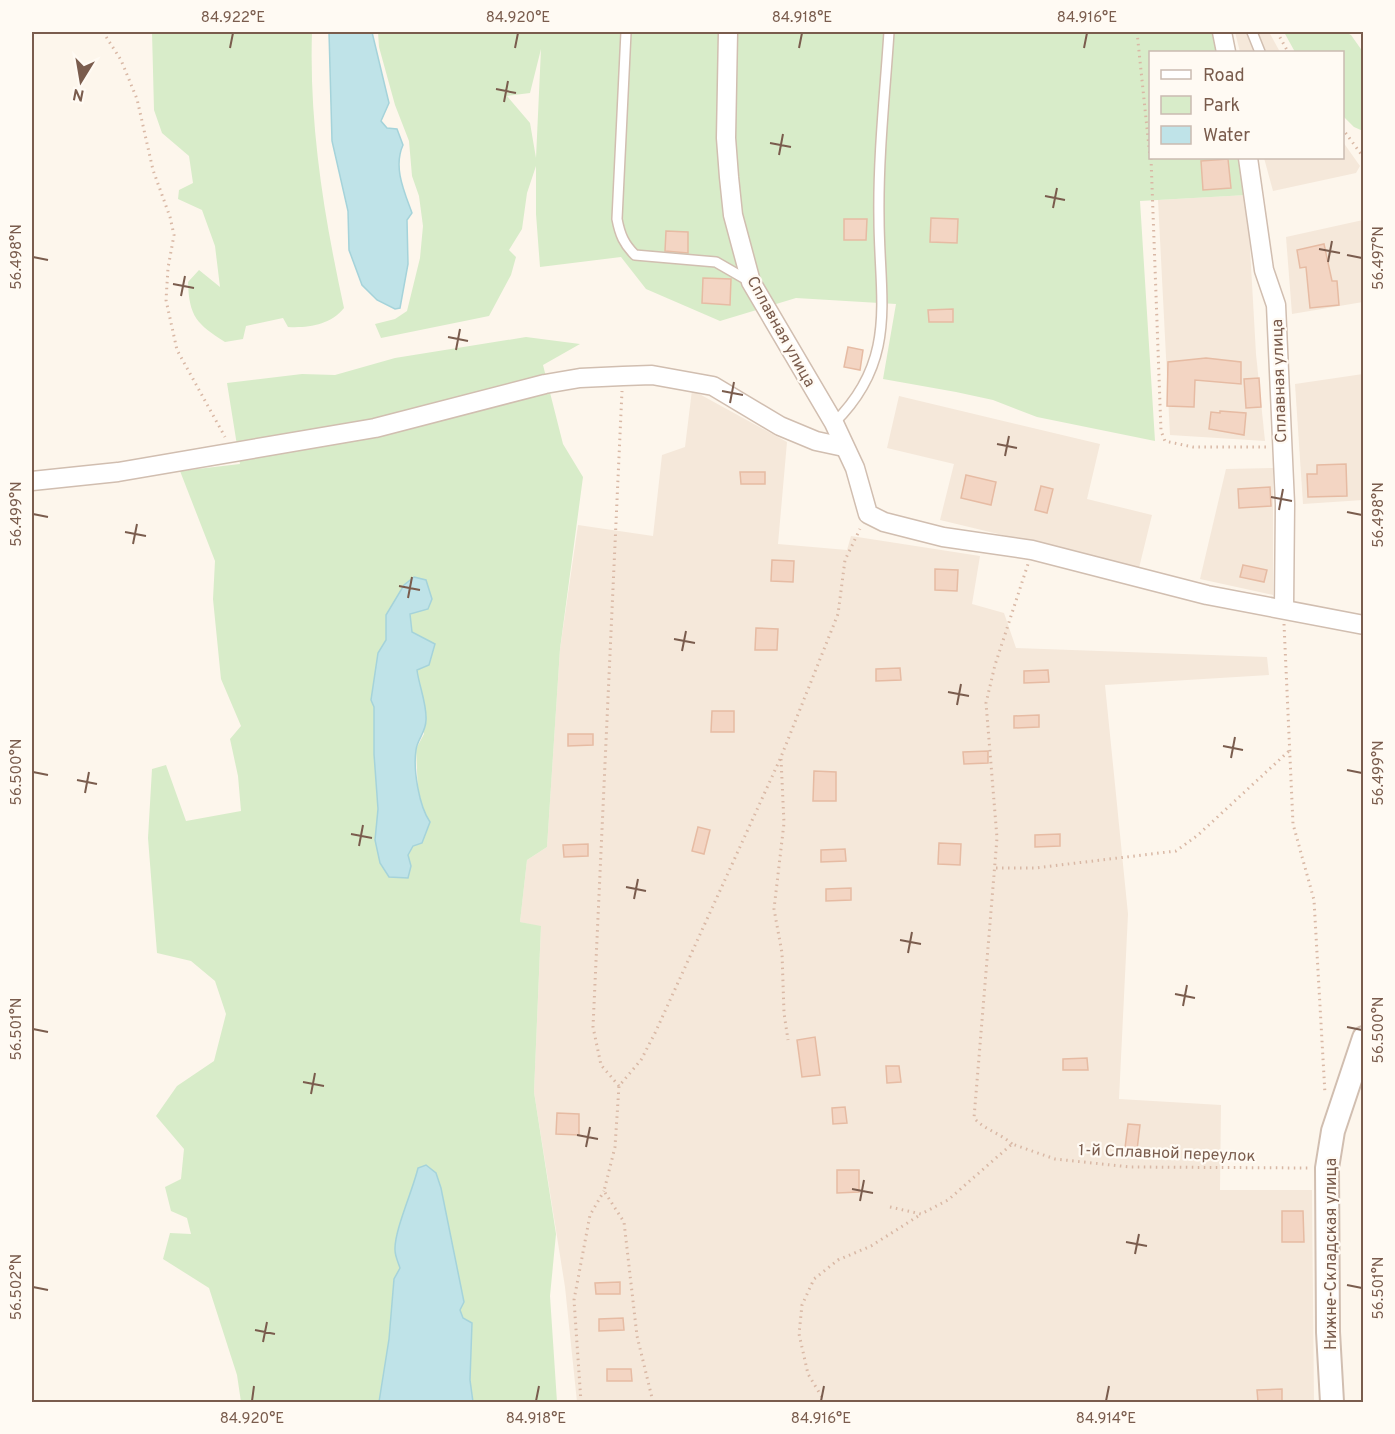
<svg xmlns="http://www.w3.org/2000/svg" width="1395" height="1434" font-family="Overpass,sans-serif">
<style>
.residential{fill:#f5e8da}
.green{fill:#d8ecc9;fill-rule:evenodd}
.water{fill:#bfe3e8;stroke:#a5d3da;stroke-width:1.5}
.building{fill:#f3d5c3;stroke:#e6bba3;stroke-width:1.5}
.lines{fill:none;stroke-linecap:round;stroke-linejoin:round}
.service-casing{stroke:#d1beb0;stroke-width:12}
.minor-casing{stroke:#d1beb0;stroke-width:21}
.tertiary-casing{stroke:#d1beb0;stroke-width:26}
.path{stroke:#d9b8a5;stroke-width:3;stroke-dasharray:1.5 4.5;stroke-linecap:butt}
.service{stroke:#fff;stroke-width:9}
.minor{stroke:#fff;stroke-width:18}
.tertiary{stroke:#fff;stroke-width:22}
.ticks{fill:none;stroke:#7a5c4d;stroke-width:2}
.labels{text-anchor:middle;stroke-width:4.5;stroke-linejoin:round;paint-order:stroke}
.street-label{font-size:16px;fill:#7a5c4d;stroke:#fffaf3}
.neatline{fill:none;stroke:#7a5c4d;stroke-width:2}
.ticks-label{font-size:15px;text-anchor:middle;fill:#7a5c4d}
</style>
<rect width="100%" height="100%" fill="#fdf6ec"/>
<g class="residential">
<path d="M1235,32h34l11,20h-40z"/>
<path d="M1343,142l17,24 -4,7 -83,18 -9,-33h78z"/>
<path d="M1247,195l9,159 9,87 -95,-6 -12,-235z"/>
<path d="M1363,220v82l-71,12 -6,-77z"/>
<path d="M1363,374v126l-60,4 -8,-120z"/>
<path d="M692,390l95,52 -9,102 69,6 4,-14 129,20 -8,48 32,9 12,35 251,9 2,18 -164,10 23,229 -9,185 102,6 -1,85h92l2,212h-737l-12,-115 -31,-195 7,-165 -21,-5 7,-62 20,-13 13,-198 18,-124 75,11 9,-81 23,-8z"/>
<path d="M899,396l201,48 -13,55 65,16 -13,53 -199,-48 14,-56 -67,-16z"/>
<path d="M1273,468v127l-73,-16 26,-110z"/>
</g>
<g class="green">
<path d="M152,32h160c-3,93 12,184 32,276 -14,17 -35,20 -56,19l-5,-9 -37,8 -3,13 -18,3c-28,-18 -36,-25 -37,-60l11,-12 21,17 -5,-41 -13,-36 -24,-11 1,-9 14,-7 -4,-27 -27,-23 -8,-23z"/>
<path d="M378,32h836l4,20h-68v106h89l8,37 -107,6 15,240 -118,-24 -44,-17 -37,-8 -73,-13 13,-75 -100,-6 -76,23 -74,-32 -25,-32 -81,10 -4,-53v-48l-9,27 -5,36 -13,21 7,7 -5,18 -22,41 -108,22 -6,-14 20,-5 12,-8 13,-53 3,-32 -4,-30 -7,-20 -3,-35 -14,-36 -16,-58zM541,49l-5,109 -6,-35 -23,-27 23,-3z"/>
<path d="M1284,32h61l6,3 12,17v79l-9,-4 -11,-11 -1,-64h-47z"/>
<path d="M526,337l54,7 -37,21 20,79 20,33 -23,172 -13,198 -20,13 -7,62 21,4 -7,166 22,142 -6,62 7,106h-84l-3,-22 2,-57 -9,-5 -3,-8 4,-8 -23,-114 -23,-20c-5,22 -24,63 -23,82 0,6 3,12 5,18l-6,11 -5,60 -10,63h-138l-4,-27 -28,-87 -46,-29 7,-26 21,1 -4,-16 -16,-7 -6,-24 16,-8 3,-30 -28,-33 21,-30 37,-25 12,-47 -11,-33 -24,-20 -34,-8 -9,-115 4,-69 14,-4 20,56 55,-10 -3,-35 -8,-37 11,-13 -20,-47 -8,-80 2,-38 -35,-90 60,-7 -13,-81 75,-9 33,1 60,-17zM410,614l14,120 -8,15 2,43 6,21 -16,42 3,11 -36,-26 3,-31 -4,-55v-47l4,-54 8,-13v-25z"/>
</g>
<g class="water">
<path d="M329,32h43l17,71 -8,18 6,7 10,1 6,16c-10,22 1,46 9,68l-5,7 1,44 -8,44 -5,1 -18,-9 -15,-15 -13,-35 -1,-39 -16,-70z"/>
<path d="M414,577l12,3 6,19 -4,10 -18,5 2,18 23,12 -6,21 -12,5c2,16 10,34 9,50 0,12 -9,20 -10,30 -3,20 3,56 14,72l-8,21 -9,3 -5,9 3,11 -3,12 -19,-1 -9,-14 -5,-23 3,-31 -4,-55v-47l-3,-7 7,-47 8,-13v-25l18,-30z"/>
<path d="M426,1165l10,8 5,15 23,114 -4,8 3,8 9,5 -2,57 3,22h-94l10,-63 5,-60 6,-11c-2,-6 -5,-12 -5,-18 -1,-19 18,-60 23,-82z"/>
</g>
<g class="building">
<path d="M1228,159l3,29 -28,2 -2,-29z"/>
<path d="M931,218l27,1 -1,24 -27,-1z"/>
<path d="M844,219h23l-1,21h-22z"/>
<path d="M666,231l22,1v21l-23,-2z"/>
<path d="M1324,244l8,37h5l2,24 -29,3 -4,-41 -6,1 -3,-18z"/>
<path d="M703,278l28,1 -1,26 -28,-2z"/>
<path d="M953,309v13h-24l-1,-12z"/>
<path d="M848,347l15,3 -3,20 -16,-3z"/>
<path d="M1206,358l35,4v22l-46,-4 -1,27 -27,-1 1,-44z"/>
<path d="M1259,378l2,29 -15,1 -2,-29z"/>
<path d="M1220,411l26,2 -2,22 -35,-6 2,-17 9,1z"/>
<path d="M1346,464l1,32 -39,1 -1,-23h10v-9z"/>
<path d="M740,472h25v12h-24z"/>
<path d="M966,475l30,7 -5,23 -30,-7z"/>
<path d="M1041,486l12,3 -6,24 -12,-3z"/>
<path d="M1270,487l1,19 -32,2 -1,-19z"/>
<path d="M772,560l22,1 -1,21 -22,-1z"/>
<path d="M1243,565l24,5 -3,12 -24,-5z"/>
<path d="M935,569l23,1 -1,21 -22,-1z"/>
<path d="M756,628l22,1 -1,21h-22z"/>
<path d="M900,668l1,12 -25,1v-12z"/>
<path d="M1048,670l1,12 -25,1v-12z"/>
<path d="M712,711h22v21h-23z"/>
<path d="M1039,715v12l-25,1v-12z"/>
<path d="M568,734h25v11l-25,1z"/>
<path d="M988,751v12l-24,1 -1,-12z"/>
<path d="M814,771l22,1v29h-23z"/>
<path d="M698,827l12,3 -6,24 -12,-3z"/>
<path d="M1060,834v12l-25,1v-12z"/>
<path d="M939,843l22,1 -1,21 -22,-1z"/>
<path d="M588,844v12l-24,1 -1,-12z"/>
<path d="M845,849l1,12 -25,1v-12z"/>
<path d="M851,888v12l-25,1v-12z"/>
<path d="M815,1037l5,38 -18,2 -5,-37z"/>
<path d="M1087,1058l1,12h-25v-11z"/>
<path d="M886,1066h13l2,16 -14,1z"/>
<path d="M845,1107l2,16 -14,1 -1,-16z"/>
<path d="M557,1113l22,1v21l-23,-1z"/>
<path d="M1128,1124l12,1 -3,25 -12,-2z"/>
<path d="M837,1170h22v22l-22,1z"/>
<path d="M1282,1211h21l1,31h-22z"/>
<path d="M620,1282v12h-24l-1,-11z"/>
<path d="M623,1318l1,12 -25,1v-12z"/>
<path d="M607,1369h24l1,12h-25z"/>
<path d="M1282,1389v12l-24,1 -1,-12z"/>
</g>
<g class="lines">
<g class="service-casing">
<g id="service">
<path d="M626,32l-9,187c3,16 7,25 18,36l81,7 33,19"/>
<path d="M1252,32l8,20"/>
<path d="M834,423c65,-64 45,-125 45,-205 -1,-62 6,-125 10,-186"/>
</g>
</g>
<g class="minor-casing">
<g id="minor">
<path d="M728,32l-2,106 3,39 4,38 18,67 83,141 21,45 13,46 16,8 59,15 89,13 175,45 157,30"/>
<path d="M1222,32l4,20"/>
<path d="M1248,158l16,112 12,35 9,199 -1,104"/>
<path d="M32,481l86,-9 257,-44 170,-44 35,-6 43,-2 29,-1 61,11 67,40 36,15 28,6"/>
</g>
</g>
<g class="tertiary-casing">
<path id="tertiary" d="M1332,1402l-4,-70 -1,-164 6,-37 31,-93"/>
</g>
<g class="path">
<path d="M103,32l18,28 16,39 16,71 17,47 4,18 -6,33 -2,32 11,50 48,87"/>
<path d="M1137,32l13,125"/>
<path d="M1277,32l11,20"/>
<path d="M1342,128l22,30"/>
<path d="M1151,158l10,273 4,10 28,6h74"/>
<path d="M1284,624l9,200 21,76 11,194"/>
<path d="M781,759l3,64 -10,86 8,44 2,60 4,27"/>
<path d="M996,868h39l141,-17 22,-16 92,-85"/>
<path d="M619,1086l-18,-21 -8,-38 29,-636"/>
<path d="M1012,1144c-12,-11 -27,-14 -38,-26l23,-280 -11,-135 9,-38 33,-101"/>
<path d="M890,1207l31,7 27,-14 64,-56 43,15 75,8 179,1"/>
<path d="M581,1402l-7,-102 16,-85 14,-24"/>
<path d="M653,1402l-16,-66 -13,-114 -20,-31 11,-44 4,-61 22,-26 14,-27 126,-276 57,-143 7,-54 15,-31"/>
<path d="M825,1402l-17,-28 -9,-40 3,-29 12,-26 24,-19 33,-14 49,-31"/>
</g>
<use href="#service" class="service"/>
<use href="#minor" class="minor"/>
<use href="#tertiary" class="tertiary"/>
</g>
<path class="ticks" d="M230,48l3,-15M515,48l3,-15M799,48l3,-15M1084,48l3,-15M496,89l20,4M504,102l4,-21M770,143l21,4M779,155l4,-21M1045,196l20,4M1053,208l4,-20M1319,249l21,4M1347,255l15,3M33,257l15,3M1328,262l4,-21M173,284l21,4M181,296l4,-20M448,337l20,4M456,350l4,-21M722,391l21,4M730,403l4,-21M997,444l20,4M1005,456l4,-20M1271,497l21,4M1279,510l4,-21M1347,512l15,3M33,514l15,3M125,532l21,4M133,544l4,-20M399,586l21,4M408,598l4,-21M674,639l21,4M682,651l4,-20M948,692l21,4M957,705l4,-21M1223,746l20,4M1231,758l4,-21M1347,770l15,3M33,772l15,3M77,780l20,4M85,793l4,-21M351,834l21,4M359,846l4,-21M626,887l20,4M634,899l4,-20M900,940l21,4M908,953l4,-21M1175,994l20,4M1183,1006l4,-21M1347,1027l15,3M33,1029l15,3M303,1082l21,4M311,1094l4,-21M577,1135l21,4M586,1147l4,-20M852,1189l21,4M860,1201l4,-21M1126,1242l21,4M1135,1254l4,-20M1347,1285l15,3M33,1287l15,3M255,1330l20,4M263,1342l4,-20M252,1401l2,-15M536,1401l3,-15M821,1401l3,-15M1106,1401l3,-15"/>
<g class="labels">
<g class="street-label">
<text transform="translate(782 331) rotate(61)" y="6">Сплавная улица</text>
<text transform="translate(1278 381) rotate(-92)" y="6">Сплавная улица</text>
<text transform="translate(1167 1152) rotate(2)" y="6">1-й Сплавной переулок</text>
<text transform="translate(1330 1254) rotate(-90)" y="6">Нижне-Складская улица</text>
</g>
</g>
<rect width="1395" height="1434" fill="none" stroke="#fffaf3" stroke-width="66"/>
<rect x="1149" y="51" width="195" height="108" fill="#fffaf3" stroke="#cabbb1" stroke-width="1.5"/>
<rect x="1161" y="70" width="30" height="9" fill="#ffffff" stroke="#cabbb1" stroke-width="1.5"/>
<text x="1203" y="81" font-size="18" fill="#7a5c4d">Road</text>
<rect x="1161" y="96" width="30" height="18" fill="#d8ecc9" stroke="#cabbb1" stroke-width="1.5"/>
<text x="1203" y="111" font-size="18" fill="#7a5c4d">Park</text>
<rect x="1161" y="126" width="30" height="18" fill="#bfe3e8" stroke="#cabbb1" stroke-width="1.5"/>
<text x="1203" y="141" font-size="18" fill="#7a5c4d">Water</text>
<g transform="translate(81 81) rotate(191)" stroke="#fffaf3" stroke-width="4.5" paint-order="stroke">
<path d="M0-4.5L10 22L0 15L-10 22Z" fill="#7a5c4d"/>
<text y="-9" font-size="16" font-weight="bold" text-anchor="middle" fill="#7a5c4d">N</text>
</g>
<rect x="33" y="33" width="1329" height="1368" class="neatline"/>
<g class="ticks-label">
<text x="233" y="22">84.922°E</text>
<text x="518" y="22">84.920°E</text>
<text x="802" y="22">84.918°E</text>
<text x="1087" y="22">84.916°E</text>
<text transform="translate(16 257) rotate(-90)" y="5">56.498°N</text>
<text transform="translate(1378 258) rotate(-90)" y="5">56.497°N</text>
<text transform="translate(16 514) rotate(-90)" y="5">56.499°N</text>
<text transform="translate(1378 515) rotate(-90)" y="5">56.498°N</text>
<text transform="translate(16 772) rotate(-90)" y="5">56.500°N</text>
<text transform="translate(1378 773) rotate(-90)" y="5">56.499°N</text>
<text transform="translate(16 1029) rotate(-90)" y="5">56.501°N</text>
<text transform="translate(1378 1030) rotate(-90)" y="5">56.500°N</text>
<text transform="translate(16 1287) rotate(-90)" y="5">56.502°N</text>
<text transform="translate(1378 1288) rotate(-90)" y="5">56.501°N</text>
<text x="252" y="1423">84.920°E</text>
<text x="536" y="1423">84.918°E</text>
<text x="821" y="1423">84.916°E</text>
<text x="1106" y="1423">84.914°E</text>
</g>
</svg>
